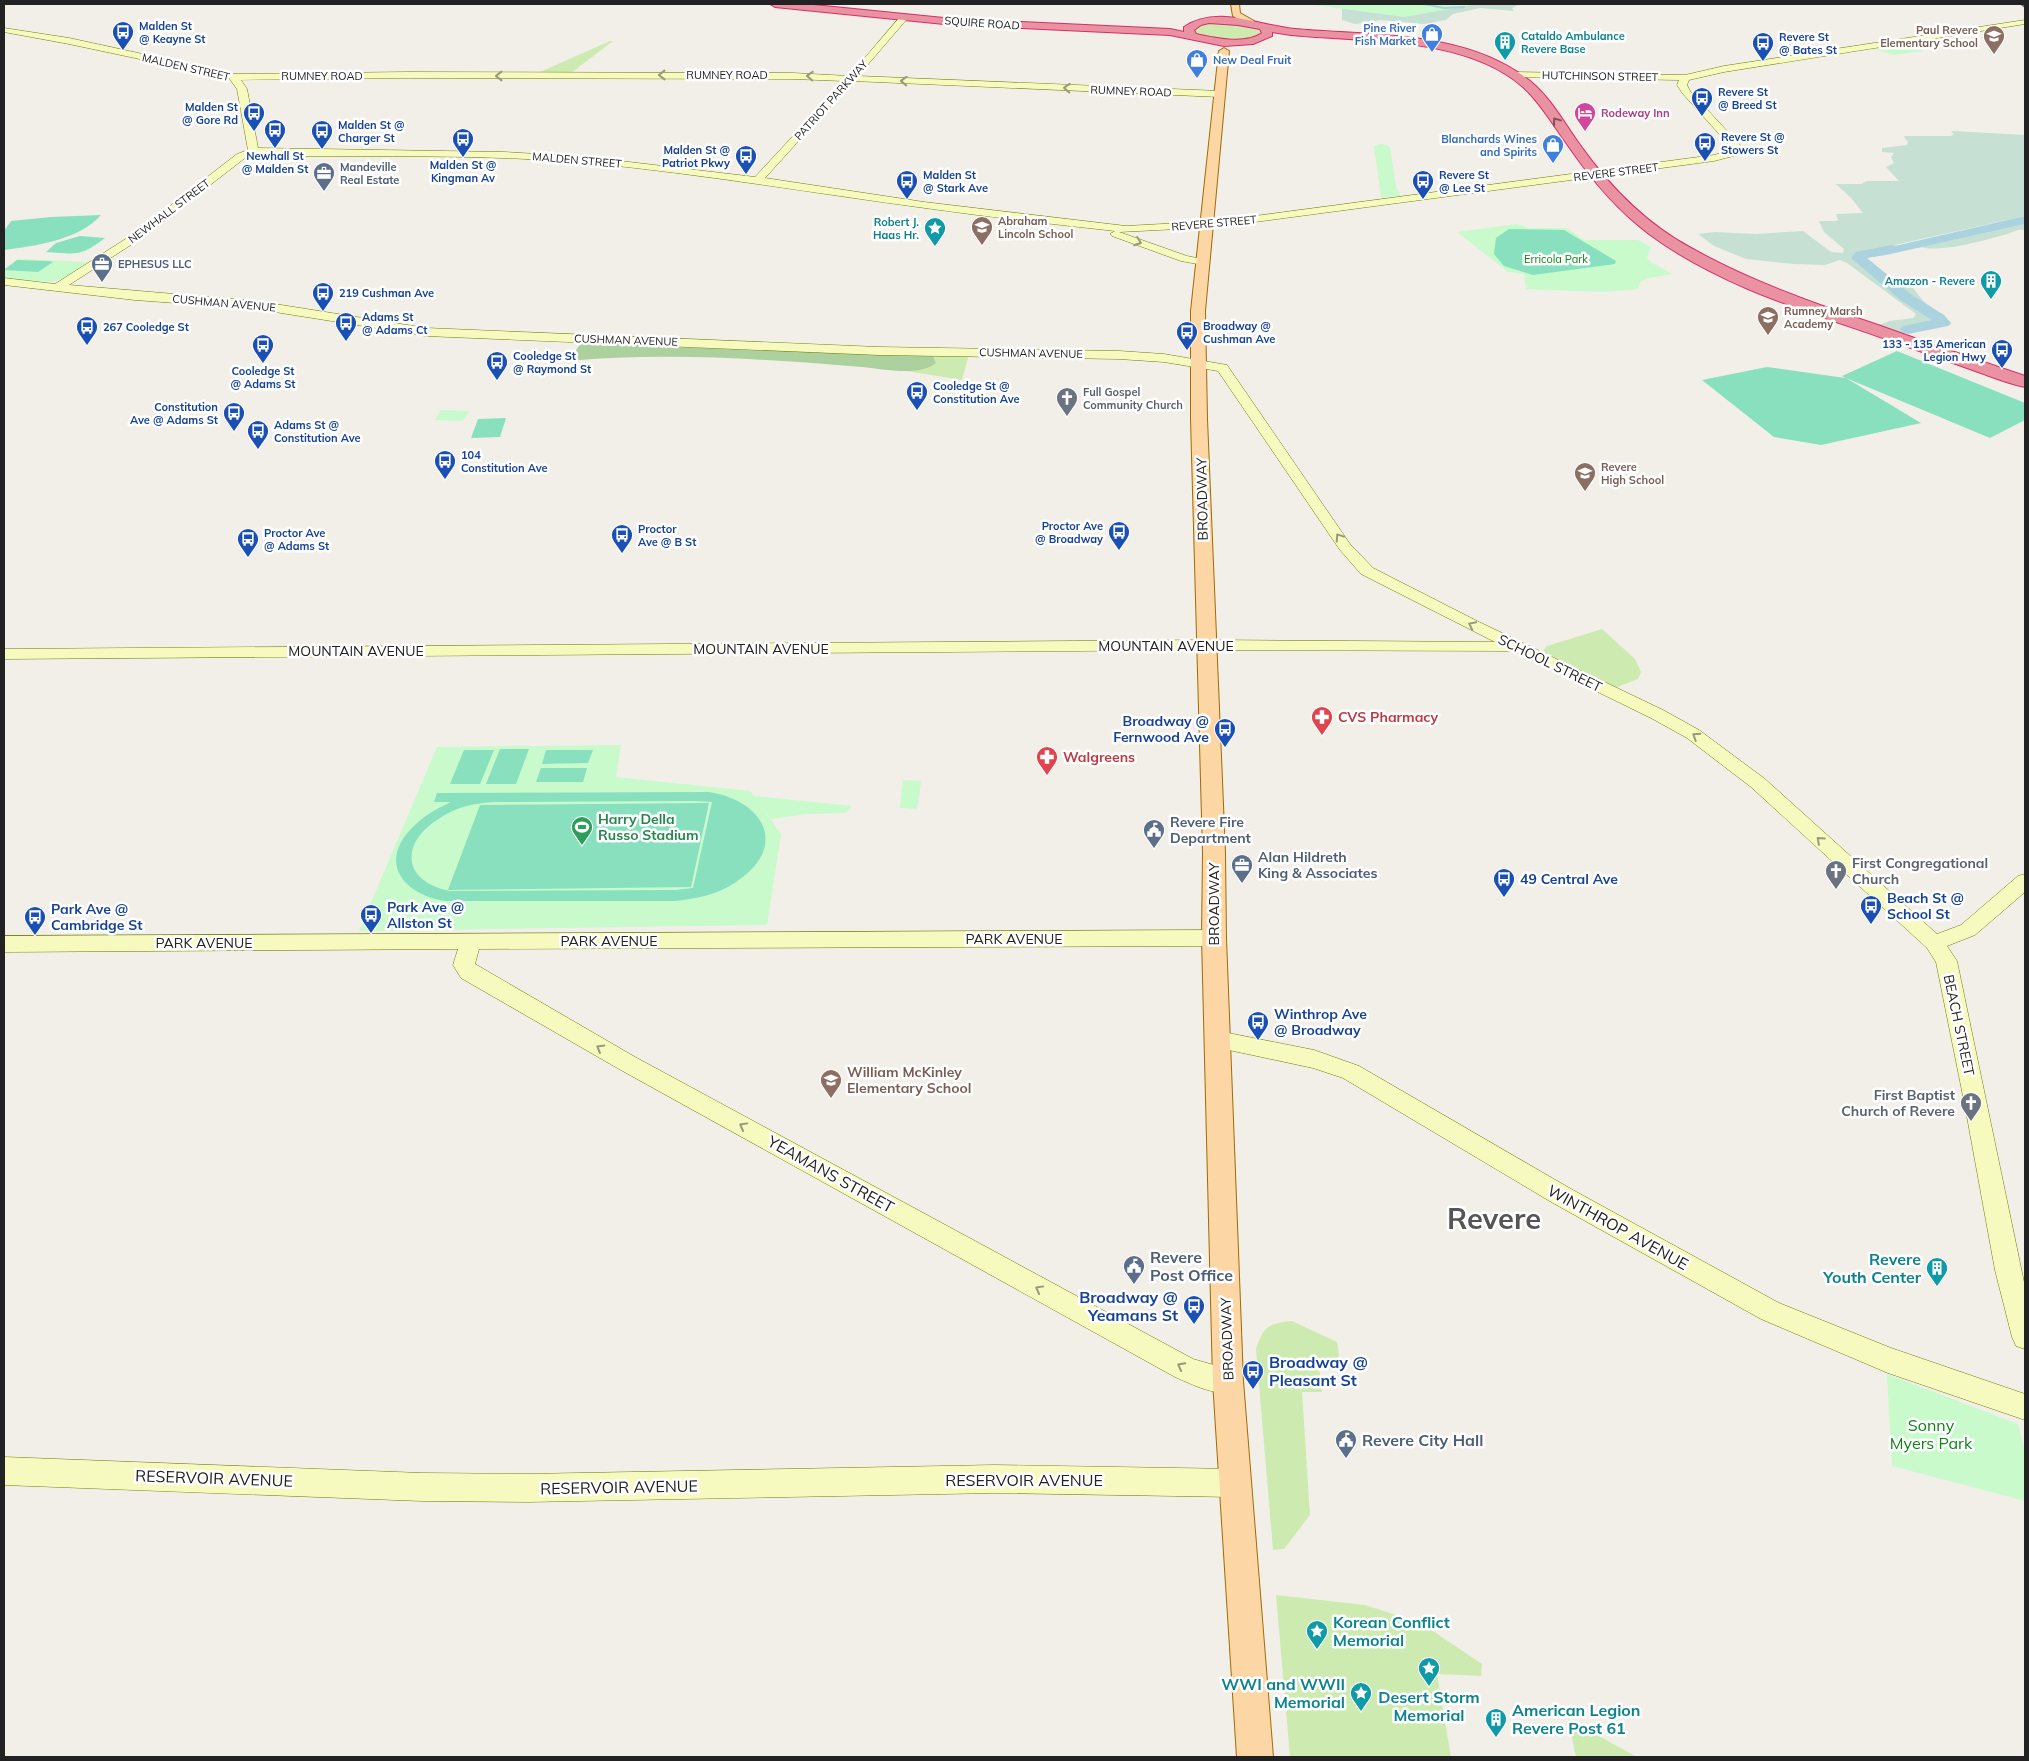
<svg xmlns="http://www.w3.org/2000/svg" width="2029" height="1761" font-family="Mulish,sans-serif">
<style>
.grass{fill:#cdebb0}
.forest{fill:#add19e}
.wetland{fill:#c6e0d4}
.park{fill:#c8facc}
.pitch{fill:#88e0be;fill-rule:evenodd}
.water{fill:#aad3df}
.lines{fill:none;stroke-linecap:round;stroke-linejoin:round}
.stream{stroke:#aad3df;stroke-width:2}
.river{fill:#aad3df;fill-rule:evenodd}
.secondary-casing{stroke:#707d05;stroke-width:1}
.primary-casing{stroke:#a06b00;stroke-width:2}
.highway-casing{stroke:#dc2a67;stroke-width:2}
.secondary{fill:#f7fabf;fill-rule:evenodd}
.primary{fill:#fcd6a4;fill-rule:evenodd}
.highway{fill:#e892a2;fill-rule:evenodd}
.rail{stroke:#707070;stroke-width:2;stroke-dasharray:4.5 4.5;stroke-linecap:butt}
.oneway{stroke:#979978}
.oneway2{stroke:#7b545c}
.labels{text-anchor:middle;stroke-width:5;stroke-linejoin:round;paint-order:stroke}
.far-street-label{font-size:11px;fill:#222;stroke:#fff}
.far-transit-label{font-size:11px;font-weight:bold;fill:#164399;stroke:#fff;text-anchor:start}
.far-shop-label{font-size:11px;font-weight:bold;fill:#366cbe;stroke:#fff;text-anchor:end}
.far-education-label{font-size:11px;font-weight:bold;fill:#785e54;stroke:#fff;text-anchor:start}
.far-culture-label{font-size:11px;font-weight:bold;fill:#0d838f;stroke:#fff;text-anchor:end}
.far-hotel-label{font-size:11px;font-weight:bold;fill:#b23c85;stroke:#fff;text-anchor:start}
.far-service-label{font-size:11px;font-weight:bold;fill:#4e5e75;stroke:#fff;text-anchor:start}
.far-park-label{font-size:11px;fill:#0c8416;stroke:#fff}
.far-worship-label{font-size:11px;font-weight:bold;fill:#5b616d;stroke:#fff;text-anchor:start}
.street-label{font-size:14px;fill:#222;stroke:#fff}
.health-label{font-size:14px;font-weight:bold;fill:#be3a42;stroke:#fff;text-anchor:start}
.transit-label{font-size:14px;font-weight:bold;fill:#164399;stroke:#fff;text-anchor:start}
.leisure-label{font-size:14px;font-weight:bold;fill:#27864d;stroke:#fff;text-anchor:start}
.service-label{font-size:14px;font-weight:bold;fill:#4e5e75;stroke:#fff;text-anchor:start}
.worship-label{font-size:14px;font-weight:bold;fill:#5b616d;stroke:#fff;text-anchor:start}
.education-label{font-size:14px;font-weight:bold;fill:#785e54;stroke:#fff;text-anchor:start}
.near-street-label{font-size:16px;fill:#222;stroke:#fff}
.near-service-label{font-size:16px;font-weight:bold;fill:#4e5e75;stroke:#fff;text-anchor:start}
.near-culture-label{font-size:16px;font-weight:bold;fill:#0d838f;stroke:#fff;text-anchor:end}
.near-transit-label{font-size:16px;font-weight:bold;fill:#164399;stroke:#fff;text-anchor:end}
.near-park-label{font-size:16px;fill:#0c8416;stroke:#fff}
.near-town-label{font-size:29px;font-weight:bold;fill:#555;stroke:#fff}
</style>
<rect width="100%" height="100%" fill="#f2efe9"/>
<g class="grass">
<path d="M1220,22l34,4 7,6 -1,2c-11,9 -55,8 -65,-2v-3l9,-5z"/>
<path d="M610,41h3l-42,32 -31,-1z"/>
<path d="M969,354l-7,26 -56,-9 27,-6 3,-2 -3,-7z"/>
<path d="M1602,629l33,30 6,13 -3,7 -23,9 -72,-37 4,-5z"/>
<path d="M1292,1321l45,21 3,20 -22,-2 4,32h-20l8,123 -26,34 -11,1 -17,-201c7,-22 13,-26 36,-28z"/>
<path d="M1276,1595l89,10 56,18 61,41 -1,12 -44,-2 14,83h-161z"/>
<path d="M1568,1719l69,38h-61z"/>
</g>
<path class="forest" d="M582,342l351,14 3,7c-17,14 -54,6 -74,4 -97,-8 -197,-15 -294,-6z"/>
<g class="wetland">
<path d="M1331,4h189l-8,4 2,3 -34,-3 -27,6 -7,6 -22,4 -44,-4 -25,4 -13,-4v-11l-5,-4z"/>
<path d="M1953,131l72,4v81l-162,36 -5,4 7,2 -1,3 11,8 38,19 11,14 22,16 5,7 -48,8 -25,-8 12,-4 23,-3 3,-4 -69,-51 -7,-3 -15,5 -32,-1 -47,-5 -32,-13 -16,-12 17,-2 41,2 47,-3 28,21 12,1 1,-4 -20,-17 -5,-11h17l2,-1 -2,-6 27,-1 -11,-14 -16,-15h25l6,-3h32l-13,-14 8,-4 -3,-6 3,-4 -12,-1v-4l25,-3 1,-3 -4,-5 1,-1h46l3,-2 -3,-2z"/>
<path d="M2025,224v6c-8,-1 -11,2 -18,4 -21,6 -66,19 -86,13z"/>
</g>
<g class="park">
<path d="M1306,4h172l-74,13z"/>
<path d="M1895,41l28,10 -29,4 -28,-9z"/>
<path d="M1382,144l8,3 6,40 5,9 -20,1 -7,-51z"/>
<path d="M1517,224l12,4h38l17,12h54l13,7 -4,11 5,5 21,11 -24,4 -9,4 -1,7 -36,3 -77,-3 -2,-15 -16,-2 -51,-40z"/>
<path d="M18,259l71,3 -27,17 -10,3 -48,-3v-10z"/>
<path d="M441,410l29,1 -8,10 -27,-1z"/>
<path d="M621,745l-5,32 134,14 4,5 98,10 -6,7 -40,1 -35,5 -10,-13 20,28 -14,91 -408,6 78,-184z"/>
<path d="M903,780l18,1 -4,28 -17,-1z"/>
<path d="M1887,1374l131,50 7,29v48l-133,-35z"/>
</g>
<g class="pitch">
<path d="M101,215c-22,25 -66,31 -97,35v-19l7,-10 40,-4z"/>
<path d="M1509,229l55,1 52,31 -1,3 -82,11 -29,-9 -10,-12 2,-16z"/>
<path d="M80,236l25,2c-25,19 -29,16 -59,14l10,-9z"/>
<path d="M17,260l32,1 4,1 -15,10 -34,-2z"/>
<path d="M1897,351l128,52v17l-35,18 -144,-60 75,45 -100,22 -47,-8 -72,-57 65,-13 78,11 -3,-2z"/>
<path d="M506,418l-6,19 -29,1 7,-19z"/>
<path d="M500,749h29l-13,35h-30z"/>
<path d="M464,750h30l-14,34h-30z"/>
<path d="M546,750h47l-5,13 -46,1z"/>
<path d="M541,768h46l-4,14h-47z"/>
<path d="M709,792c56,9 80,55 27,90 -19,13 -41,17 -62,19h-229c-44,-7 -68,-41 -30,-76 10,-10 23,-17 36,-23h-17l3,-9zM696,801l16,1 -19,86 -17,2 -226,1c-49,-10 -50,-49 -10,-73 16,-11 35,-15 55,-16z"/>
<path d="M709,803l-18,84 -243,3 32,-85z"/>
</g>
<path class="water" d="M2025,216v8l-139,31 -21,3 -9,-3 1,-2 16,-2z"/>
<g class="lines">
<path class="stream" d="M1424,4l20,4 20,-1"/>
<path class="river" d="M1892,245l5,1 2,3 -2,3 -30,6 45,37 32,20 7,8 -3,3 -40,8 -5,-2 -3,-3 3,-3 29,-6 -30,-19 -51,-43 5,-6z"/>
<g class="secondary-casing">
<g id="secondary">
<path d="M900,17l7,2 -49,57 362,15 5,3 -5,3 -367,-16 -88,97 159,24 202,24 91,-5 497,-66 18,-5 -2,-4 -47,-52 -6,-9 2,-5 -166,-3 -1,-2 4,-3 169,3 39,-9 301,-46v4l-301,48 -35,8 -2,5 3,6 50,54 2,7 -1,2 -27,7 -497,66 -98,5 68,24 20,4 2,2 -6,3 -22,-4 -69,-25 -2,-2 5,-3c-63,-7 -126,-14 -190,-23 -112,-15 -223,-34 -336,-45 -104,-9 -210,-6 -314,-7l-19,-2 -11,4 -102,79 -74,48 187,16 170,27 453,19 240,4 45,3 63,11 123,179 23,24 104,53 186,89 36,20 66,49 172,155 24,-9 57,-49 7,-2v18l-50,43 -28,11 10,15 68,326v62l-9,-3 -4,-9 -17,-67 -30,-164 -29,-144 -9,-14 -176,-161 -64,-49 -36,-20 -137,-67 -307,-1 -1203,9v-10l1203,-9 288,2 -134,-68 -21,-24 -122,-179 -54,-9 -45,-3 -240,-4 -453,-19 -170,-27 -121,-9 -131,-15v-7l51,6 80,-51 102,-79 11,-4 -11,-61 -8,-11 -160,-34 -65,-12v-4l65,10 166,36 174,-2 384,1 56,3zM409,78l384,1 51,2 -89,96 -168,-20 -83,-5 -246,-4 -11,-59 -6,-9z"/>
<path d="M1214,930l7,3 3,5 -3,5 -7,3 -735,3 -4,15 160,93 558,302 45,13 3,9 -3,9c-21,8 -44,-5 -63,-13l-556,-308 -158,-91 -8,-13 5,-16 -454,3v-16z"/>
<path d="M1218,1031l96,19 45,16 212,123 208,114 112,45 134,46v26l-137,-47 -127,-54 -208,-116 -210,-125 -30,-10 -103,-22 -3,-6 3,-6z"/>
<path d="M4,1457l418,16 105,1 468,-9 240,4 10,4 4,10 -4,10 -10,4 -240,-4 -468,9 -105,-1 -418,-16z"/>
</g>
</g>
<g class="primary-casing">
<g id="primary">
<path d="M1231,4h8l1,9 14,8v4h-6l-15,-9z"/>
<path d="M1224,48l5,3 -24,260 2,108 18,434 1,85 17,443 30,376h-36l-24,-376 -11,-443 1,-85 -12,-434v-108l28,-260z"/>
</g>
</g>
<g class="highway-casing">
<path id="highway" d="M770,4h34l150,15 216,10 14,3v-5c33,-23 75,-1 111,2 78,7 171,1 235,52 20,16 35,43 50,64 30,42 65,78 111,103 57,32 119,54 181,75 51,18 102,36 153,53v11c-15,-3 -30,-9 -44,-14 -28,-10 -56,-20 -84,-30 -84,-30 -175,-55 -248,-109 -33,-25 -59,-56 -82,-90 -14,-19 -27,-42 -44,-57 -58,-51 -160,-45 -232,-52l-19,-3v4l-19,8 -29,2 -54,-11 -216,-10 -179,-18zM1209,23l29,2 22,4 2,4c-18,12 -46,5 -66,1l-2,-4 7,-5z"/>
</g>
<use href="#secondary" class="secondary"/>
<use href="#primary" class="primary"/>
<use href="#highway" class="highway"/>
<path class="rail" d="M2021,4l4,3"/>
</g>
<defs><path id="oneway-chevron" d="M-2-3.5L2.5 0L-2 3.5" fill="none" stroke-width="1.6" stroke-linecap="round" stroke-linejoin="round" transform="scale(1.25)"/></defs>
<g class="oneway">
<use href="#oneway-chevron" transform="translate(662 75) rotate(180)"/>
<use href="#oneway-chevron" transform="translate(499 76) rotate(180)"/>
<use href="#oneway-chevron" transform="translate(810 76) rotate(-177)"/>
<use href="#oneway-chevron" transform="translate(904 81) rotate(-178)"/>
<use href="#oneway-chevron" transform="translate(1067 88) rotate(-177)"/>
<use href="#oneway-chevron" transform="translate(1138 242) rotate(20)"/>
<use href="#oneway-chevron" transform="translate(1339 537) rotate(-124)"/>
<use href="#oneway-chevron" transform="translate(1472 625) rotate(-154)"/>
<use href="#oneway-chevron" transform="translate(1696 736) rotate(-147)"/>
<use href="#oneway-chevron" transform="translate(1820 840) rotate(-138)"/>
<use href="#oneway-chevron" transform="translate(600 1048) rotate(-150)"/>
<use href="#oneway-chevron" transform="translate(743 1126) rotate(-151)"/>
<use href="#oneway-chevron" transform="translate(1039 1289) rotate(-151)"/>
<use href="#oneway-chevron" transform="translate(1181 1366) rotate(-152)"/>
</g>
<use class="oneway2" href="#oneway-chevron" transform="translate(1556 121) rotate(-127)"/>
<defs>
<g id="bus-pin" transform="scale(1.125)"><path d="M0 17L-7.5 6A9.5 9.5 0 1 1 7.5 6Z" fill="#1a4fb4" stroke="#fff"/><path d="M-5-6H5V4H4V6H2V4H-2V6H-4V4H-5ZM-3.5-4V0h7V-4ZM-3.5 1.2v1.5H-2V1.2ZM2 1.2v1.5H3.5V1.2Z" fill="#fff"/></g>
<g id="shop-pin" transform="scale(1.125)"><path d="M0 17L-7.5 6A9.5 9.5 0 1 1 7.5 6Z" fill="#3f7fe0" stroke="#fff"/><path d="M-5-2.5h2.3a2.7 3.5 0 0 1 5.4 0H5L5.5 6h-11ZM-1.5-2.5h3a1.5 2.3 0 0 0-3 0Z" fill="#fff"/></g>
<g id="school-pin" transform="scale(1.125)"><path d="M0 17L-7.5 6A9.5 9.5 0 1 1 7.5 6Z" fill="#8d6e63" stroke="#fff"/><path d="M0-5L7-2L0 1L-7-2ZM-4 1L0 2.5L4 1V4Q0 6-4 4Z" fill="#fff"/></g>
<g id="building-pin" transform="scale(1.125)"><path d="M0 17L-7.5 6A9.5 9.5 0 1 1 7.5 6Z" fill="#0f9aa8" stroke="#fff"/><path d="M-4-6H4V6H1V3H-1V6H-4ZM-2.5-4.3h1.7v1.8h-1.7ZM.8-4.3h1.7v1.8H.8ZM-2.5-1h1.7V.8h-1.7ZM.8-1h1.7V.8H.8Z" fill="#fff"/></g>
<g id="hotel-pin" transform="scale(1.125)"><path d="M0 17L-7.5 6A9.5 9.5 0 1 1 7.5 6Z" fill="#d1479c" stroke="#fff"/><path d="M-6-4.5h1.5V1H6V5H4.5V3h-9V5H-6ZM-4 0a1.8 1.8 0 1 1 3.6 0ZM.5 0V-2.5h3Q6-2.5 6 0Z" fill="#fff"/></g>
<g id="office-pin" transform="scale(1.125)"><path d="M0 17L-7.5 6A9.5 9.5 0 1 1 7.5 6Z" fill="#5c6f8a" stroke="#fff"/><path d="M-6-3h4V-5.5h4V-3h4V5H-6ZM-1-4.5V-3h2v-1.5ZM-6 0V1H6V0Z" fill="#fff"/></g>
<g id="sight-pin" transform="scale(1.125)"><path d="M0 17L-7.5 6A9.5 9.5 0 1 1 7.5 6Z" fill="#0f9aa8" stroke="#fff"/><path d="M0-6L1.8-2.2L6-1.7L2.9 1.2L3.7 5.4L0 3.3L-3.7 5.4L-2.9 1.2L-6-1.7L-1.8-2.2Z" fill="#fff"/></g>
<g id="church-pin" transform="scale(1.125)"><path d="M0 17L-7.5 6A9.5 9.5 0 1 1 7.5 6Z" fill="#6b7280" stroke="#fff"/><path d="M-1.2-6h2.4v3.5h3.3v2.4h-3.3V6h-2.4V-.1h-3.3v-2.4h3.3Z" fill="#fff"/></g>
<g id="pharmacy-pin" transform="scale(1.125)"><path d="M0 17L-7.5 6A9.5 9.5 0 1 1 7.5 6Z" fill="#e0444e" stroke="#fff"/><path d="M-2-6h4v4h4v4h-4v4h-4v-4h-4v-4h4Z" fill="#fff"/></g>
<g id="stadium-pin" transform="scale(1.125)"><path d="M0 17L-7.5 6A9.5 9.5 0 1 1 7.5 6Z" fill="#2e9e5b" stroke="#fff"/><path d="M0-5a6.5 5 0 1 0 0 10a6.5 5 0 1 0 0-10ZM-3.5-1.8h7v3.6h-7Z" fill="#fff"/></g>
<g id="civic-pin" transform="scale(1.125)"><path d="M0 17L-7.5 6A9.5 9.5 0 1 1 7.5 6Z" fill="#5c6f8a" stroke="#fff"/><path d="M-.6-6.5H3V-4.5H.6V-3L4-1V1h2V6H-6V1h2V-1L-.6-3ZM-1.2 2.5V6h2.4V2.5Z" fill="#fff"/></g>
</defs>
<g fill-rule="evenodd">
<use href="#bus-pin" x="123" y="32"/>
<use href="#shop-pin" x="1432" y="34"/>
<use href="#school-pin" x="1994" y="36"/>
<use href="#building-pin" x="1505" y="42"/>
<use href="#bus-pin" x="1763" y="43"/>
<use href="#shop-pin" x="1197" y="60"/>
<use href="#bus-pin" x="1702" y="98"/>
<use href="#bus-pin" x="254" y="113"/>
<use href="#hotel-pin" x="1585" y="113"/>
<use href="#bus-pin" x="275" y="130"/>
<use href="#bus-pin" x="322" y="131"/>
<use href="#bus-pin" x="463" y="139"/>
<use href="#bus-pin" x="1705" y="143"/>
<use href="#shop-pin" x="1553" y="145"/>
<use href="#bus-pin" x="746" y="156"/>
<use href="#office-pin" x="324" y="173"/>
<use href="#bus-pin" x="907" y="181"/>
<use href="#bus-pin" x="1423" y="181"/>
<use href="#school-pin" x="982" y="227"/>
<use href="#sight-pin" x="935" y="228"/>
<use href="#office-pin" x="102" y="264"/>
<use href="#building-pin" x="1991" y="281"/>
<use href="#bus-pin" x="323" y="293"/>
<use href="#school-pin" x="1768" y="317"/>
<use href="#bus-pin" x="346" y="323"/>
<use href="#bus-pin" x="87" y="327"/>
<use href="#bus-pin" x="1187" y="332"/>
<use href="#bus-pin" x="263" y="345"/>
<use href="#bus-pin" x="2002" y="350"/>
<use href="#bus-pin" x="497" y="362"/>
<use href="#bus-pin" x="917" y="392"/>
<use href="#church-pin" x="1067" y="398"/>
<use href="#bus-pin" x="234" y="413"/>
<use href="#bus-pin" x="258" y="431"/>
<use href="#bus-pin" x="445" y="461"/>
<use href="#school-pin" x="1585" y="473"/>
<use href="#bus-pin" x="1119" y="532"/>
<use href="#bus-pin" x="622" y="535"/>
<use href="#bus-pin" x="248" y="539"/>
<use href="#pharmacy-pin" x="1322" y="717"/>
<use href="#bus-pin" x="1225" y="729"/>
<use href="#pharmacy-pin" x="1047" y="757"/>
<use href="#stadium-pin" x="582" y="827"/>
<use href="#civic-pin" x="1154" y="830"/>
<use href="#office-pin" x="1242" y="865"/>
<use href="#church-pin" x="1836" y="871"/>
<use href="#bus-pin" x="1504" y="879"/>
<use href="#bus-pin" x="1871" y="906"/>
<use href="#bus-pin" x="371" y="915"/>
<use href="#bus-pin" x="35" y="917"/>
<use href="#bus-pin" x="1258" y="1022"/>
<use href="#school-pin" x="831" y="1080"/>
<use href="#church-pin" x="1971" y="1103"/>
<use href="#civic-pin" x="1134" y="1266"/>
<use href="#building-pin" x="1937" y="1268"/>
<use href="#bus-pin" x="1194" y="1306"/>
<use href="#bus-pin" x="1253" y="1371"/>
<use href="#civic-pin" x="1346" y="1440"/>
<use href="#sight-pin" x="1317" y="1631"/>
<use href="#sight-pin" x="1429" y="1668"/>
<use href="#sight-pin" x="1361" y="1693"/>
<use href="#building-pin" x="1496" y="1719"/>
</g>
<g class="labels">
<g class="far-street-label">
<text transform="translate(982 23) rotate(4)" y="4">SQUIRE ROAD</text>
<text transform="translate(186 67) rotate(13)" y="4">MALDEN STREET</text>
<text x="727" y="79">RUMNEY ROAD</text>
<text x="322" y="80">RUMNEY ROAD</text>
<text transform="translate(1600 76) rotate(1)" y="4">HUTCHINSON STREET</text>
<text transform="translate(1131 91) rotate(2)" y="4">RUMNEY ROAD</text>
<text transform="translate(831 100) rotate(-48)" y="4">PATRIOT PARKWAY</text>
<text transform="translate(577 160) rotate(5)" y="4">MALDEN STREET</text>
<text transform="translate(1616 172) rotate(-7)" y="4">REVERE STREET</text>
<text transform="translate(169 211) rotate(-37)" y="4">NEWHALL STREET</text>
<text transform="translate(1214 223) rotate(-5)" y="4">REVERE STREET</text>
<text transform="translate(224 303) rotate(5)" y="4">CUSHMAN AVENUE</text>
<text transform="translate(626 340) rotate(2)" y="4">CUSHMAN AVENUE</text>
<text transform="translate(1031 353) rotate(1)" y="4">CUSHMAN AVENUE</text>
</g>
<g class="far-transit-label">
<text x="139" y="30">Malden St<tspan x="139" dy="13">@ Keayne St</tspan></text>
<text x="1779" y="41">Revere St<tspan x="1779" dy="13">@ Bates St</tspan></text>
<text x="1718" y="96">Revere St<tspan x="1718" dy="13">@ Breed St</tspan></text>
<text x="238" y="111" text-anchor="end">Malden St<tspan x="238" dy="13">@ Gore Rd</tspan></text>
<text x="338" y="129">Malden St @<tspan x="338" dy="13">Charger St</tspan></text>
<text x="1721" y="141">Revere St @<tspan x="1721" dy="13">Stowers St</tspan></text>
<text x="730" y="154" text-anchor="end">Malden St @<tspan x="730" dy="13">Patriot Pkwy</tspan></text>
<text x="275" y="160" text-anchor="middle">Newhall St<tspan x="275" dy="13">@ Malden St</tspan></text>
<text x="463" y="169" text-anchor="middle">Malden St @<tspan x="463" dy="13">Kingman Av</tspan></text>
<text x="923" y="179">Malden St<tspan x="923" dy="13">@ Stark Ave</tspan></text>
<text x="1439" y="179">Revere St<tspan x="1439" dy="13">@ Lee St</tspan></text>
<text x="339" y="297">219 Cushman Ave</text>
<text x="362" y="321">Adams St<tspan x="362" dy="13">@ Adams Ct</tspan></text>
<text x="1203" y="330">Broadway @<tspan x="1203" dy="13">Cushman Ave</tspan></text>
<text x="103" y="331">267 Cooledge St</text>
<text x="1986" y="348" text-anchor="end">133 - 135 American<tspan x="1986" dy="13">Legion Hwy</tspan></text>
<text x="513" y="360">Cooledge St<tspan x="513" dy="13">@ Raymond St</tspan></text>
<text x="263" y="375" text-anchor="middle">Cooledge St<tspan x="263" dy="13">@ Adams St</tspan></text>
<text x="933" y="390">Cooledge St @<tspan x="933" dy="13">Constitution Ave</tspan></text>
<text x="218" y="411" text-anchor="end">Constitution<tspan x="218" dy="13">Ave @ Adams St</tspan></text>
<text x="274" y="429">Adams St @<tspan x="274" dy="13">Constitution Ave</tspan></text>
<text x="461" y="459">104<tspan x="461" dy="13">Constitution Ave</tspan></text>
<text x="1103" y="530" text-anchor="end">Proctor Ave<tspan x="1103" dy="13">@ Broadway</tspan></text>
<text x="638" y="533">Proctor<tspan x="638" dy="13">Ave @ B St</tspan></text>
<text x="264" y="537">Proctor Ave<tspan x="264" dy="13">@ Adams St</tspan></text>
</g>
<g class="far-shop-label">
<text x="1416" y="32">Pine River<tspan x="1416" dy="13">Fish Market</tspan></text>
<text x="1213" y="64" text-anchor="start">New Deal Fruit</text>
<text x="1537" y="143">Blanchards Wines<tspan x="1537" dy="13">and Spirits</tspan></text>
</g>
<g class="far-education-label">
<text x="1978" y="34" text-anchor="end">Paul Revere<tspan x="1978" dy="13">Elementary School</tspan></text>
<text x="998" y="225">Abraham<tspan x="998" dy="13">Lincoln School</tspan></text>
<text x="1784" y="315">Rumney Marsh<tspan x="1784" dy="13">Academy</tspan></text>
<text x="1601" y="471">Revere<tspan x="1601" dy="13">High School</tspan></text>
</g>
<g class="far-culture-label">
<text x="1521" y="40" text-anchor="start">Cataldo Ambulance<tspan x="1521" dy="13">Revere Base</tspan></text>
<text x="919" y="226">Robert J.<tspan x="919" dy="13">Haas Hr.</tspan></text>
<text x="1975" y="285">Amazon - Revere</text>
</g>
<g class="far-hotel-label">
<text x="1601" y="117">Rodeway Inn</text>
</g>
<g class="far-service-label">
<text x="340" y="171">Mandeville<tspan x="340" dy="13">Real Estate</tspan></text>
<text x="118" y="268">EPHESUS LLC</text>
</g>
<g class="far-park-label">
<text x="1556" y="263">Erricola Park</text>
</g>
<g class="far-worship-label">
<text x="1083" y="396">Full Gospel<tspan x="1083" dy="13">Community Church</tspan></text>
</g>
<g class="street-label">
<text transform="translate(1202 499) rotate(-91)" y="5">BROADWAY</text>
<text x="1166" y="651">MOUNTAIN AVENUE</text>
<text x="761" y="654">MOUNTAIN AVENUE</text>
<text x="356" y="656">MOUNTAIN AVENUE</text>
<text transform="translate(1550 663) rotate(26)" y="5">SCHOOL STREET</text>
<text transform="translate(1214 904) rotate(-90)" y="5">BROADWAY</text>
<text x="1014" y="944">PARK AVENUE</text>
<text x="609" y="946">PARK AVENUE</text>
<text x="204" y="948">PARK AVENUE</text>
<text transform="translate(1959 1025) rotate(78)" y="5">BEACH STREET</text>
<text transform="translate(1227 1339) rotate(-92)" y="5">BROADWAY</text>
</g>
<g class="health-label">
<text x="1338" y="722">CVS Pharmacy</text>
<text x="1063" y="762">Walgreens</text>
</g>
<g class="transit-label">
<text x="1209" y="726" text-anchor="end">Broadway @<tspan x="1209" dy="16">Fernwood Ave</tspan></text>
<text x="1520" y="884">49 Central Ave</text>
<text x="1887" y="903">Beach St @<tspan x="1887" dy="16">School St</tspan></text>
<text x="387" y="912">Park Ave @<tspan x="387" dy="16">Allston St</tspan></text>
<text x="51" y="914">Park Ave @<tspan x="51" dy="16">Cambridge St</tspan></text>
<text x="1274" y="1019">Winthrop Ave<tspan x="1274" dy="16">@ Broadway</tspan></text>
</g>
<g class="leisure-label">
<text x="598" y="824">Harry Della<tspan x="598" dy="16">Russo Stadium</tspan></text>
</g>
<g class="service-label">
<text x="1170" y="827">Revere Fire<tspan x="1170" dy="16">Department</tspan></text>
<text x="1258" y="862">Alan Hildreth<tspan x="1258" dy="16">King &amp; Associates</tspan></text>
</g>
<g class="worship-label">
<text x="1852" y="868">First Congregational<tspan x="1852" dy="16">Church</tspan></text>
<text x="1955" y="1100" text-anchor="end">First Baptist<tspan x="1955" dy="16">Church of Revere</tspan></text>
</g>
<g class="education-label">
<text x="847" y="1077">William McKinley<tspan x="847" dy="16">Elementary School</tspan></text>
</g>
<g class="near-street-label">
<text transform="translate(831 1174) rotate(29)" y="6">YEAMANS STREET</text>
<text transform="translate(1618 1227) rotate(29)" y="6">WINTHROP AVENUE</text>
<text transform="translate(214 1478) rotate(2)" y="6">RESERVOIR AVENUE</text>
<text x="1024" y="1486">RESERVOIR AVENUE</text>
<text transform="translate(619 1487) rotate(-1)" y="6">RESERVOIR AVENUE</text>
</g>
<g class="near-service-label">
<text x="1150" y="1263">Revere<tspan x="1150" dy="18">Post Office</tspan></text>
<text x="1362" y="1446">Revere City Hall</text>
</g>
<g class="near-culture-label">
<text x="1921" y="1265">Revere<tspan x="1921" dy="18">Youth Center</tspan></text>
<text x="1333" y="1628" text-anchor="start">Korean Conflict<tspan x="1333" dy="18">Memorial</tspan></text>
<text x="1345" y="1690">WWI and WWII<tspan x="1345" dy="18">Memorial</tspan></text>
<text x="1429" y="1703" text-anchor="middle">Desert Storm<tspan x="1429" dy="18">Memorial</tspan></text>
<text x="1512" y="1716" text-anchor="start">American Legion<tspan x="1512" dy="18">Revere Post 61</tspan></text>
</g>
<g class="near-transit-label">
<text x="1178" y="1303">Broadway @<tspan x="1178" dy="18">Yeamans St</tspan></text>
<text x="1269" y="1368" text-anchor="start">Broadway @<tspan x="1269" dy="18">Pleasant St</tspan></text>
</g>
<g class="near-park-label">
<text x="1931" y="1431">Sonny<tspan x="1931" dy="18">Myers Park</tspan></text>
</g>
<g class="near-town-label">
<text x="1494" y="1229">Revere</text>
</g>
</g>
<rect width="2029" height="1761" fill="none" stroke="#222222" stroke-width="10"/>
</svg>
